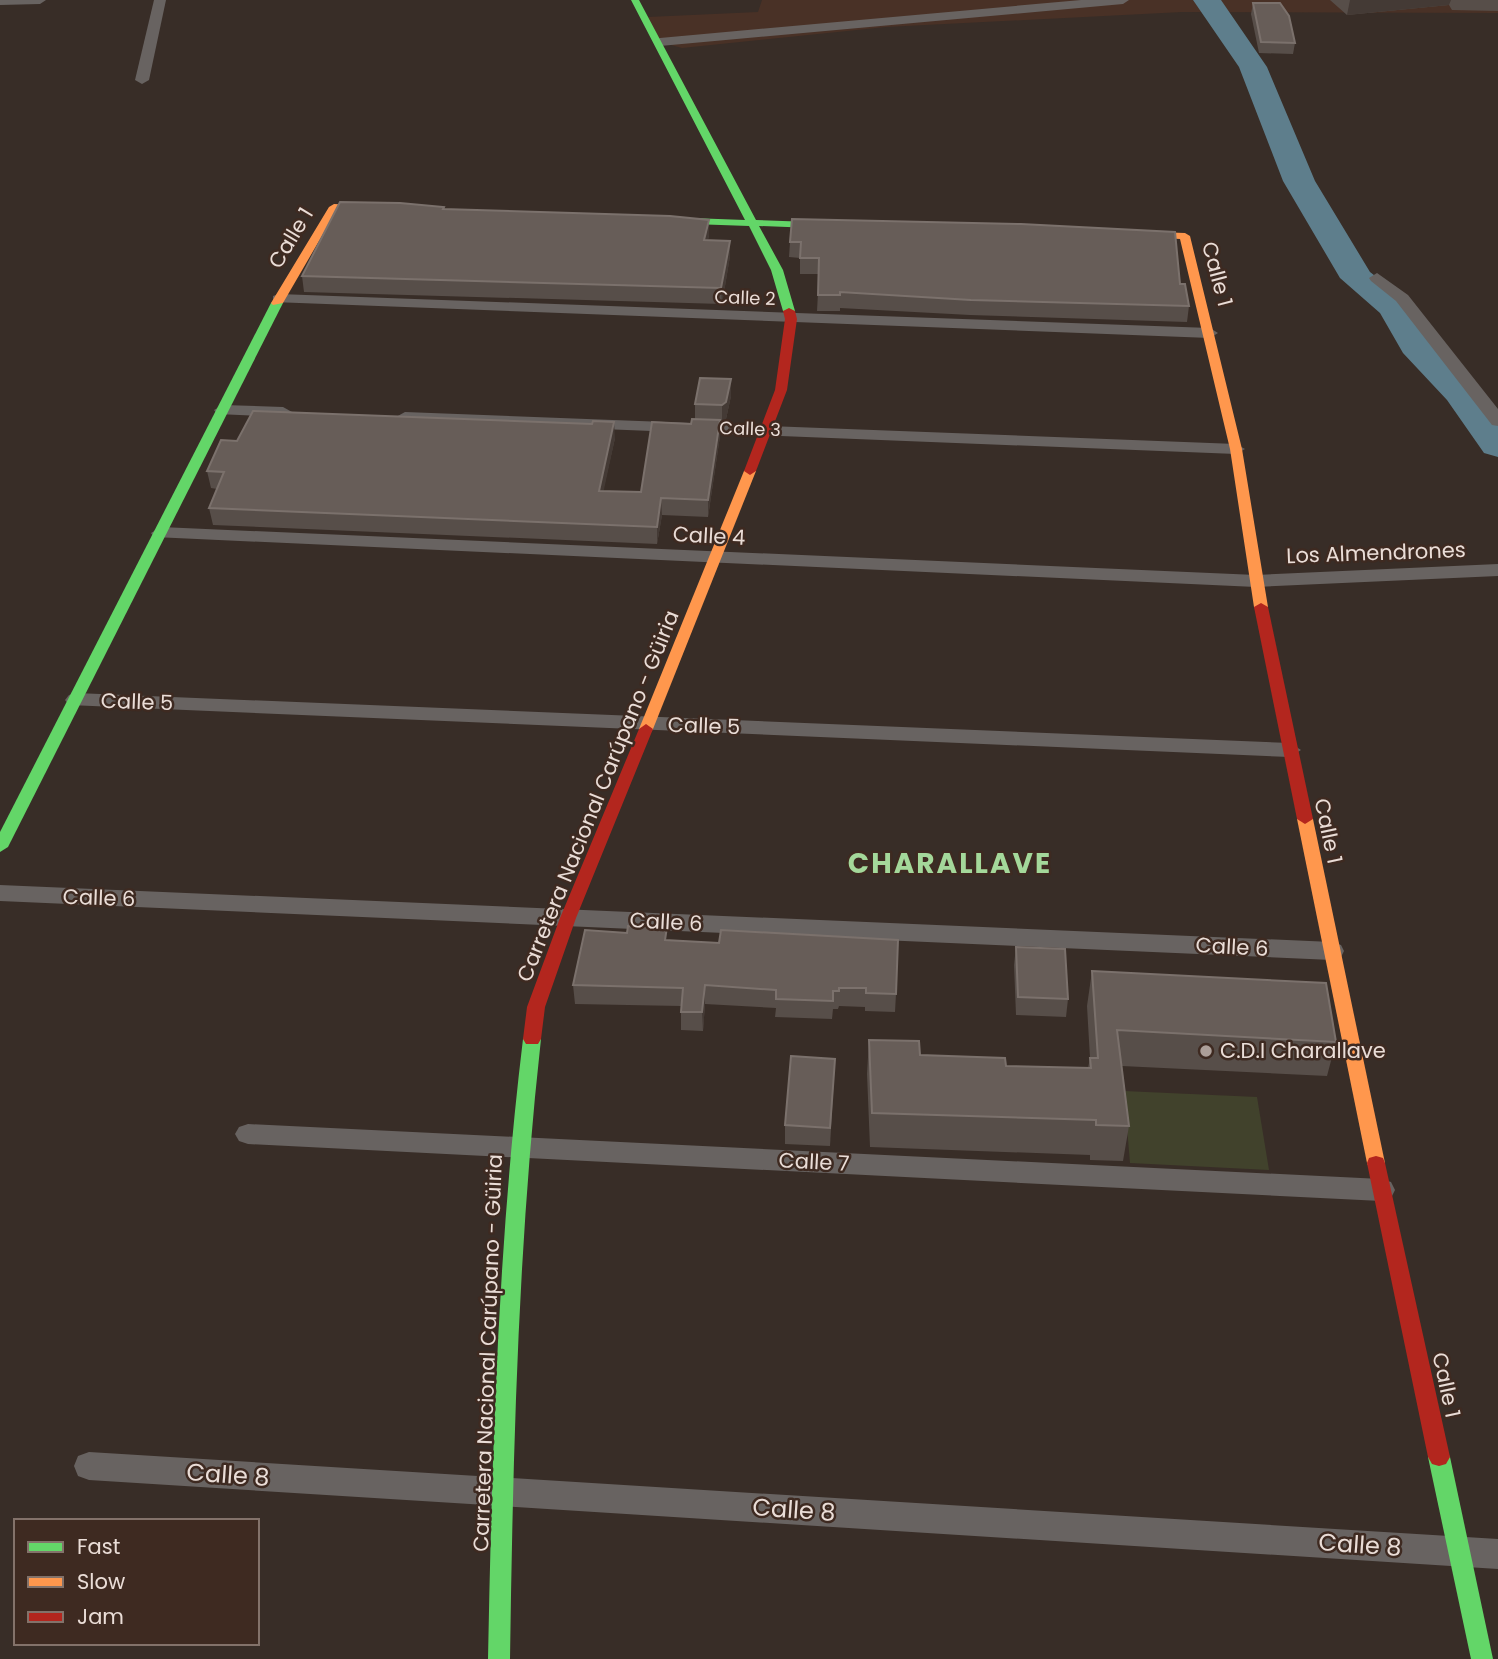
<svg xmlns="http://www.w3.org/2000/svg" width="1498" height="1659" font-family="Poppins,sans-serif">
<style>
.built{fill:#493126}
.green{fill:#41422c}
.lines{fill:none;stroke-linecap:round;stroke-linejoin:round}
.river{fill:#5e7e8c;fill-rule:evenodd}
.street{fill:#686361;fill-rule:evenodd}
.fast{fill:#63d668;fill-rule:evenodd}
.slow{fill:#ff974d;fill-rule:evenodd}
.jam{fill:#b3261e;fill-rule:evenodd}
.wall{fill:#574e49}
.shaded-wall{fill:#443a35}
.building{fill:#675d58;stroke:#7b716c;stroke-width:2}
.poi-dot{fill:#ac9f99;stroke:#3e2a21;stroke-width:2.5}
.labels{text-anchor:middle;stroke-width:5;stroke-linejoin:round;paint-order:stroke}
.far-street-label{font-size:18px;fill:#eaddd7;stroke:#3e2a21}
.street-label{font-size:21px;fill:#eaddd7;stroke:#3e2a21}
.poi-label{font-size:21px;fill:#eaddd7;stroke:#3e2a21;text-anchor:start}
.near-street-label{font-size:24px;fill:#eaddd7;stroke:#3e2a21}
.district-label{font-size:28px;font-weight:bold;letter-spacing:2px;fill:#a4d89a;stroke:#3e2a21}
</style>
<rect width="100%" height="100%" fill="#382d27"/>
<path class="built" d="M762,0h736v13l-316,-1 -296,15 -204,21 -22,-6 -12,-25 110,-5z"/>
<path class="green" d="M1124,1091l133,6 12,73 -139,-7z"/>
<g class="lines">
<path class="river" d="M1193,0h28l46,67 48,114 55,91 36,28 25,39 42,45 25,34v39l-14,-4 -37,-53 -44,-47 -23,-40 -40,-35 -57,-97 -44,-114z"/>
<g class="street">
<path d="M0,0h46l-6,4 -40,1z"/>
<path d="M154,0h12l-17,80 -7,4 -7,-4z"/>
<path d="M1081,0h48l-6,4 -463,42 -7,-4 7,-4z"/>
<path d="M1377,273l31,22 90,114v17l-6,-1 -96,-124 -25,-20 -2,-3z"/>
<path d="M279,294l931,34 8,5 -8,5 -937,-36v-6z"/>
<path d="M223,405l60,2 9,5 -9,5 -66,-3 -3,-4z"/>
<path d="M405,412l831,32 9,5 -9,5 -837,-33 -3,-4z"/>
<path d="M161,527l1095,48 242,-11v12l-242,11 -1102,-50 -3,-4z"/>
<path d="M76,693l1214,50 11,7 -11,7 -1221,-52 -4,-5 4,-5z"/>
<path d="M0,885l1332,57 9,3 3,6 -3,6 -9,3 -1332,-59z"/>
<path d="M248,1124l1133,55 10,3 4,8 -4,8 -10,3 -1133,-57 -9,-3 -4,-7 4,-7z"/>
<path d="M89,1452l1409,87v30l-1409,-89 -11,-4 -4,-10 4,-10z"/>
</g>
<g class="fast">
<path d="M631,0h8l117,220 82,3 5,3 -5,3 -79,-3 24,44 12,41 -2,2 -10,-2 -12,-41 -22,-44 -85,-3 -5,-3 5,-3 81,3z"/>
<path d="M277,300l6,3 -275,544 -8,5v-20l271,-529z"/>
<path d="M532,1032l6,2 3,5c-23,206 -28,413 -31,620h-22c4,-207 10,-414 35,-620l3,-5z"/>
<path d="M1439,1448l7,2 4,7 43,202h-22l-43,-202 4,-7z"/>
</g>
<g class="slow">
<path d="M334,204l49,2 5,3 -5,3 -46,-2 -54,93 -10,2 -2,-2 58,-96z"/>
<path d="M1129,231l56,2 5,3 52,213 26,158 -2,3h-10l-2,-3 -24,-158 -50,-210 -55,-3v-4z"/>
<path d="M750,467l6,4 -103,258 -2,3h-10l-2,-3 105,-258z"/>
<path d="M1305,814l8,5 72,344 -2,5 -7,2 -7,-2 -2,-5 -70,-344z"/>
</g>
<g class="jam">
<path d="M789,308l6,3 2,8 -10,71 -31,81 -6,4 -6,-4 31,-81 10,-71 -2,-8z"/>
<path d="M1261,603l7,4 45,212 -8,5 -8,-5 -43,-212z"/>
<path d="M646,724l7,5 -77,189 -31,89 -4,32 -3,5h-12l-3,-5 4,-32 33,-89 79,-189z"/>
<path d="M1376,1156l7,2 2,5 65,294 -4,7 -7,2 -7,-2 -4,-7 -61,-294 2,-5z"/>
</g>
</g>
<g class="wall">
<path d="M1330,0h168v11l-46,-1 -3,-5 -102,10z"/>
<path d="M1253,3l42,40 -2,11 -34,-1 -8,-39z"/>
<path d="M444,209l265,11v15l-1,5 22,1v15l-8,48 -418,-12 -2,-16z"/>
<path d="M792,219l388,65 9,22 -2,16 -217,-7 -130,-7v3h-23l2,-37h-19v-16l-11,-1 1,-15z"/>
<path d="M731,396l-5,23 -6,3v14l-12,81 -46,-2 -5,29 -444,-19 -4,-17 8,-19 -6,-1 -4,-17 30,-30 378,-3 -12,53 38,1 54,-73v-15z"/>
<path d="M667,940l229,54 -1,18 -30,-1v-4l-26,-1 -1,3h-5l-1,10 -57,-2 1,-9 -71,-4 -2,27 -22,-1v-24l-106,-2 -2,-19z"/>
<path d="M1016,947l52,52 -2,18 -50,-2 -2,-50z"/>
<path d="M1092,971l244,71 -9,34 -205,-10 7,60 -6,35 -33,-1v-5l-220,-8 -3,-73 2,-34 51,15 86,11 82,2 2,-10 -3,-52z"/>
<path d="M835,1059l-5,87 -45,-2v-19z"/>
</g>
<g class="shaded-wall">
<path d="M1350,0h101l-2,5 -102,10z"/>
<path d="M709,220v15l-5,20v-15z"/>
<path d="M730,241v15l-8,48 -1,-16z"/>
<path d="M731,379v17l-5,23 -4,3v-17z"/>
<path d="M720,420v16l-12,81v-17z"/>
<path d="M614,422l1,16 -15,70 -1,-17z"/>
<path d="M661,498l1,17 -5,29v-17z"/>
<path d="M705,985v19l-2,27 -1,-19z"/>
</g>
<g class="building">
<path d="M1253,3h27l9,13 6,27 -34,-1z"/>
<path d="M340,202l60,1 44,4 -1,2 227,7 39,4 -5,20 26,1 -9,47 -419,-12z"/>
<path d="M792,219l229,5 154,8 5,52h5l4,22 -218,-6 -131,-8v3h-22l1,-37h-19l1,-16h-11z"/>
<path d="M700,378l31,1 -5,23 -4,3 -27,-1z"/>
<path d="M253,411l339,13 1,-3 21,1 -15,69 42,1 11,-70 39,2 1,-5 28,1 -12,80 -47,-2 -4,29 -448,-19 15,-36 -17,-1 14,-31 16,1z"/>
<path d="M628,926l39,1 -2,13 54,3 2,-13 177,10 -2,54 -30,-1v-5h-27v3h-6v10l-57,-2v-9l-71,-5 -3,27h-21l2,-24 -110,-3 12,-55 42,3z"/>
<path d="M1016,947l49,2 3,50 -50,-2z"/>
<path d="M1092,971l234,12 10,59 -219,-12 12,96 -33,-1v-5l-224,-7 -3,-73 50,1 1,14 85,3 1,8 85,2 -1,-10h8z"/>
<path d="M791,1056l44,3 -5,69 -45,-3z"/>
</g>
<circle class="poi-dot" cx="1206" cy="1051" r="7"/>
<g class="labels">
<g class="far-street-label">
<text transform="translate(745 298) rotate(2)" y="6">Calle 2</text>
<text transform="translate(750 429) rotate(2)" y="6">Calle 3</text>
</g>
<g class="street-label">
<text transform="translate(291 238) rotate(-59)" y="7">Calle 1</text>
<text transform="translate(1217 274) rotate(75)" y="7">Calle 1</text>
<text transform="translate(709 536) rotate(3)" y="7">Calle 4</text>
<text transform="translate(1376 553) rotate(-2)" y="7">Los Almendrones</text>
<text transform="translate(137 702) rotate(2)" y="7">Calle 5</text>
<text transform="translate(704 726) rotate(2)" y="7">Calle 5</text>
<text transform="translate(598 796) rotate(-68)" y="7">Carretera Nacional Carúpano - Güiria</text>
<text transform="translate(1328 831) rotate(78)" y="7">Calle 1</text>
<text transform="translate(99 898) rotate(2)" y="7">Calle 6</text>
<text transform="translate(666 922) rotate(3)" y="7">Calle 6</text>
<text transform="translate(1232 947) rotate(3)" y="7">Calle 6</text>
<text transform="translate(814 1162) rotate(3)" y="7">Calle 7</text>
<text transform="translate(488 1353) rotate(-88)" y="7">Carretera Nacional Carúpano - Güiria</text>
<text transform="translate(1446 1385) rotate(78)" y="7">Calle 1</text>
</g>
<g class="poi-label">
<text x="1220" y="1058">C.D.I Charallave</text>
</g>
<g class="near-street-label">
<text transform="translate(228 1475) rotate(4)" y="8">Calle 8</text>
<text transform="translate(794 1510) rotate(4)" y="8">Calle 8</text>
<text transform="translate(1360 1545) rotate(4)" y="8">Calle 8</text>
</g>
<g class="district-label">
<text x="950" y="873">CHARALLAVE</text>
</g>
</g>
<rect x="14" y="1519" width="245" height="126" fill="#3e2a21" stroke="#83726a" stroke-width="2"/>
<rect x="28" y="1542" width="35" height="10" fill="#63d668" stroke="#83726a" stroke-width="2"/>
<text x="77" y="1554" font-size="21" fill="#eaddd7">Fast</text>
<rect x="28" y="1577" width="35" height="10" fill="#ff974d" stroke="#83726a" stroke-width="2"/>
<text x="77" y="1589" font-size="21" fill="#eaddd7">Slow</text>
<rect x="28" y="1612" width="35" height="10" fill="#b3261e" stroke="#83726a" stroke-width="2"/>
<text x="77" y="1624" font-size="21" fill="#eaddd7">Jam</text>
</svg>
